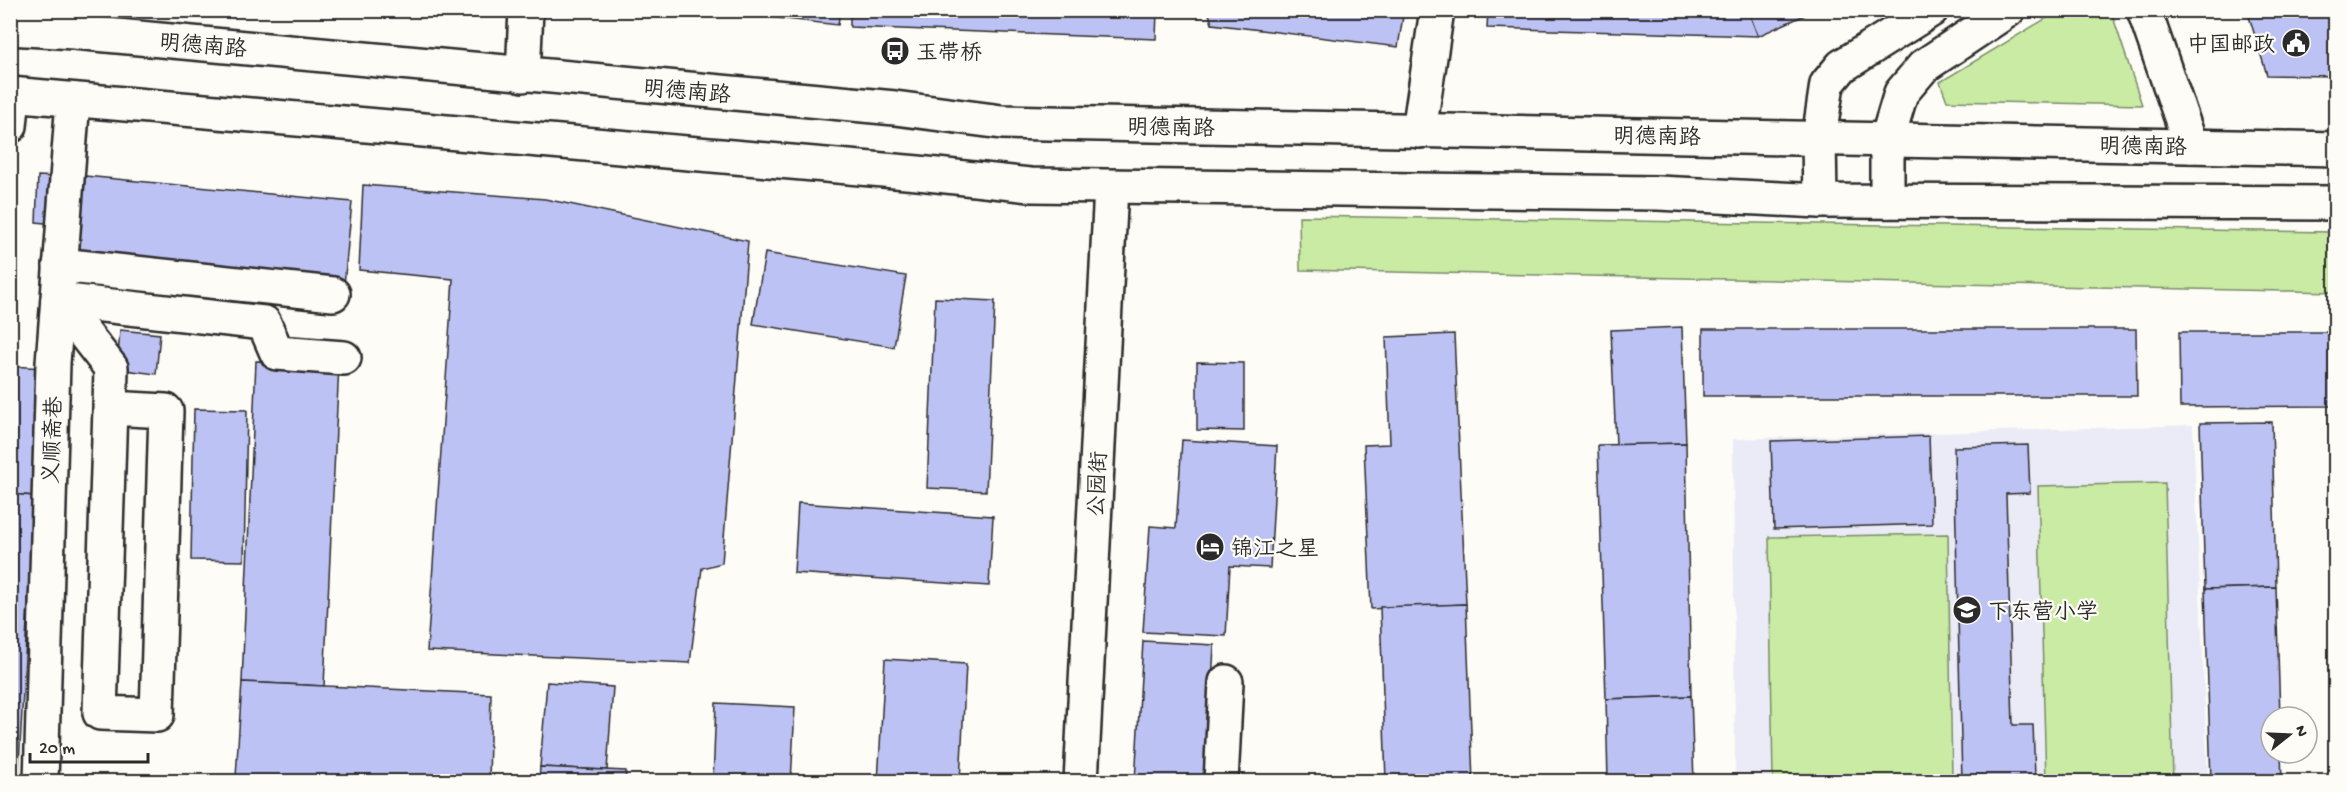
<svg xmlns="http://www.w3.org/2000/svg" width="2346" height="792" font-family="'Gochi Hand','LXGW WenKai TC',sans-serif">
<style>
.built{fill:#eaebf6}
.green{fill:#c9eba4;stroke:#7a8b68;stroke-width:1.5}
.building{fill:#bdc2f4;stroke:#2b2b2b;stroke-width:1.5}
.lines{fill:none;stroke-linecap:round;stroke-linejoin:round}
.minor-casing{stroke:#2b2b2b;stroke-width:38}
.major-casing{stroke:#2b2b2b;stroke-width:38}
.minor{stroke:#fdfcf7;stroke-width:33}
.major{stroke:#fdfcf7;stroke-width:33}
.labels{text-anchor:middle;stroke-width:4.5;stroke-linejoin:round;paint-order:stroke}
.poi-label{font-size:22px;fill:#2b2b2b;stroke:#fdfcf7;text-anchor:start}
.street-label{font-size:22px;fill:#2b2b2b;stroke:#fdfcf7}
</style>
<rect width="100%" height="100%" fill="#fdfcf7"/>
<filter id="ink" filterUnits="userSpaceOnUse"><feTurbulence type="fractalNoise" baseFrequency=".0167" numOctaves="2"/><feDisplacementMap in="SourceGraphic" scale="12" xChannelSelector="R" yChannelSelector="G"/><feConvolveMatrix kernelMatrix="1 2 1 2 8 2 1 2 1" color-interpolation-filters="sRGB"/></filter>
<g filter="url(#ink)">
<path class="built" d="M2193,425l15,356h-473l-2,-342z"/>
<g class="green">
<path d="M2060,10l51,1 31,94 -195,-4 -7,-19z"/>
<path d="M1299,216l1036,16v60l-1035,-22z"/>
<path d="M2165,483l8,298h-127l-8,-295z"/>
<path d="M1948,534l4,247h-179l-4,-244z"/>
</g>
<g class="building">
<path d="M708,10h132l-2,15z"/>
<path d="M850,10h307l-1,29 -306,-12z"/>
<path d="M1208,10h196l-6,37 -186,-23z"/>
<path d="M1488,10h260l10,26 -271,-8z"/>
<path d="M1748,10h68l-58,26z"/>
<path d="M2247,10h89v66l-69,-1z"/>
<path d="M38,176l18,1 -3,47 -17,-2z"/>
<path d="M85,176l267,26 -8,83 -266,-25z"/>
<path d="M363,185l182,14 203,42 -26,322 -20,5 -12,95 -263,-12 26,-372 -94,-9z"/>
<path d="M765,253l141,23 -12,71 -141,-23z"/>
<path d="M935,298l60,3 -9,190 -59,-3z"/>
<path d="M1682,327l4,116 -70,2 -5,-115z"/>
<path d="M1703,329h433l1,67h-434z"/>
<path d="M120,330l40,4 -4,40 -39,-5z"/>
<path d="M2179,332h157v74l-156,1z"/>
<path d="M1454,334l12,270 -95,5 -7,-164 26,-1 -4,-107z"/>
<path d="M256,361l83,3 -15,322 -82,-4z"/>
<path d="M1197,362l47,1v68l-47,-1z"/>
<path d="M10,366l34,2 -10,128 -24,-2z"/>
<path d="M194,409l53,1 -3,151 -53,-1z"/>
<path d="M2272,422l4,165 -71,2 -5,-166z"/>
<path d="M1929,436l3,88 -158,5 -3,-88z"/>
<path d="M1182,440l95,6 -7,122 -40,-2 -4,70 -83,-4 7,-106 26,2z"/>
<path d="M1686,443l5,253 -85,3 -8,-254z"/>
<path d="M2028,445l2,48 -24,1 7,231h20l2,52 -20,1v4h-53l-8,-335z"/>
<path d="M10,494l24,2 -16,286h-8z"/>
<path d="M798,503l195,13 -4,70 -195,-13z"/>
<path d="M2276,587l4,130h-9v36h10l1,29h-71l-6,-193z"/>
<path d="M1466,604l7,178h-87l-6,-175z"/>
<path d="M1143,641l71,4 -7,137h-72z"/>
<path d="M885,659l81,5 -6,118h-82z"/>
<path d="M242,682l249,12 -2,88h-104l-149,-5z"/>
<path d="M547,682l66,5 -6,83 -67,-3z"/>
<path d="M1691,696l3,86h-86l-2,-83z"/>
<path d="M716,703l79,4 -4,75h-78z"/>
<path d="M540,767l86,4 -1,11h-86z"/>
</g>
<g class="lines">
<g class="minor-casing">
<g id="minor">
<path d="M2144,10l47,136"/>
<path d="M523,75l3,-65"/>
<path d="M10,126l3,-31"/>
<path d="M1419,131l18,-121"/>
<path d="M1820,201l-1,-63 8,-54 15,-18 89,-56"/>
<path d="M1887,201v-61l14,-47 23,-27 84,-56"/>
<path d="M60,265l273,29"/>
<path d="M58,300l53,68 -1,40 -10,305 57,2 9,-304 -56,-3"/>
<path d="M58,300l206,23 13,30 67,5"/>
<path d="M41,782l12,-419 20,-263"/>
<path d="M1081,782l30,-595"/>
<path d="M1221,782l5,-100"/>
</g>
</g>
<g class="major-casing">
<g id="major">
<path d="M10,28l64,4 821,76 107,14 1334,27"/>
<path d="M10,94l908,79 112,12 628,8 162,8 516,2"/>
</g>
</g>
<use href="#minor" class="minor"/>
<use href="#major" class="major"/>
</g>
</g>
<defs>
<g id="civic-disc" transform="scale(1.5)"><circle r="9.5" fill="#2b2b2b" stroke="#fdfcf7"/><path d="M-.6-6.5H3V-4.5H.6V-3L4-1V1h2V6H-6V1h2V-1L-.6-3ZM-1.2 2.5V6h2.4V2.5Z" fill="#fff"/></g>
<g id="bus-disc" transform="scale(1.5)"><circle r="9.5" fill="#2b2b2b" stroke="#fdfcf7"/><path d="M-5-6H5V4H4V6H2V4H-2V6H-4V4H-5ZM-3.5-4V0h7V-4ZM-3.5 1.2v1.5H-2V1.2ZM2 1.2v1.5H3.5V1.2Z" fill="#fff"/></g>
<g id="hotel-disc" transform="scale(1.5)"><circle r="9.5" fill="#2b2b2b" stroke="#fdfcf7"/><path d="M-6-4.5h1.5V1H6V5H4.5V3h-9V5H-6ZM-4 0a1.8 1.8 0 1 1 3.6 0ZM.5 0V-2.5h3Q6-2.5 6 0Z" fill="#fff"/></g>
<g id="school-disc" transform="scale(1.5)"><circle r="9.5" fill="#2b2b2b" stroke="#fdfcf7"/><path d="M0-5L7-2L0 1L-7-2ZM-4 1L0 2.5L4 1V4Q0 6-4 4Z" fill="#fff"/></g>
</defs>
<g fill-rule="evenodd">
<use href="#civic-disc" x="2296" y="43"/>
<use href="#bus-disc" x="895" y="51"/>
<use href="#hotel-disc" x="1210" y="547"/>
<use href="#school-disc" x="1967" y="610"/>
</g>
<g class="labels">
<g class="poi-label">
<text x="2275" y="51" text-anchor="end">中国邮政</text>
<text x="916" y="59">玉带桥</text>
<text x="1231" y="555">锦江之星</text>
<text x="1988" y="618">下东营小学</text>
</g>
<g class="street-label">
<text transform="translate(203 44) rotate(5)" y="8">明德南路</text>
<text transform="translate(687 90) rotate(5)" y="8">明德南路</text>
<text transform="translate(1171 126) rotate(1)" y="8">明德南路</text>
<text transform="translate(1657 135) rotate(1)" y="8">明德南路</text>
<text transform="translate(2143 145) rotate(1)" y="8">明德南路</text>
<text transform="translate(51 440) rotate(-88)" y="8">义顺斋巷</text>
<text transform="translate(1096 484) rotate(-87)" y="8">公园街</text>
</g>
</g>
<rect width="2346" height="792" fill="none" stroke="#fdfcf7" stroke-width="36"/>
<rect x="18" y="18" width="2310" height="756" fill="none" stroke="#2b2b2b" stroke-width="2" filter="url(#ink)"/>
<g transform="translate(2289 735) rotate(72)"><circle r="28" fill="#fdfcf7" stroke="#a9a8a5" stroke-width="1.5"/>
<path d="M0-4.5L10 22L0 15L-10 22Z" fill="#2b2b2b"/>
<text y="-9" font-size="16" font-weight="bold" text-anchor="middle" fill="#2b2b2b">N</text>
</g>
<path d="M30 753v9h118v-9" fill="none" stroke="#2b2b2b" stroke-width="3"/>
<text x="39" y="753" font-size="18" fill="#2b2b2b" stroke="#fdfcf7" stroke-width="4.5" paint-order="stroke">20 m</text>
</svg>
